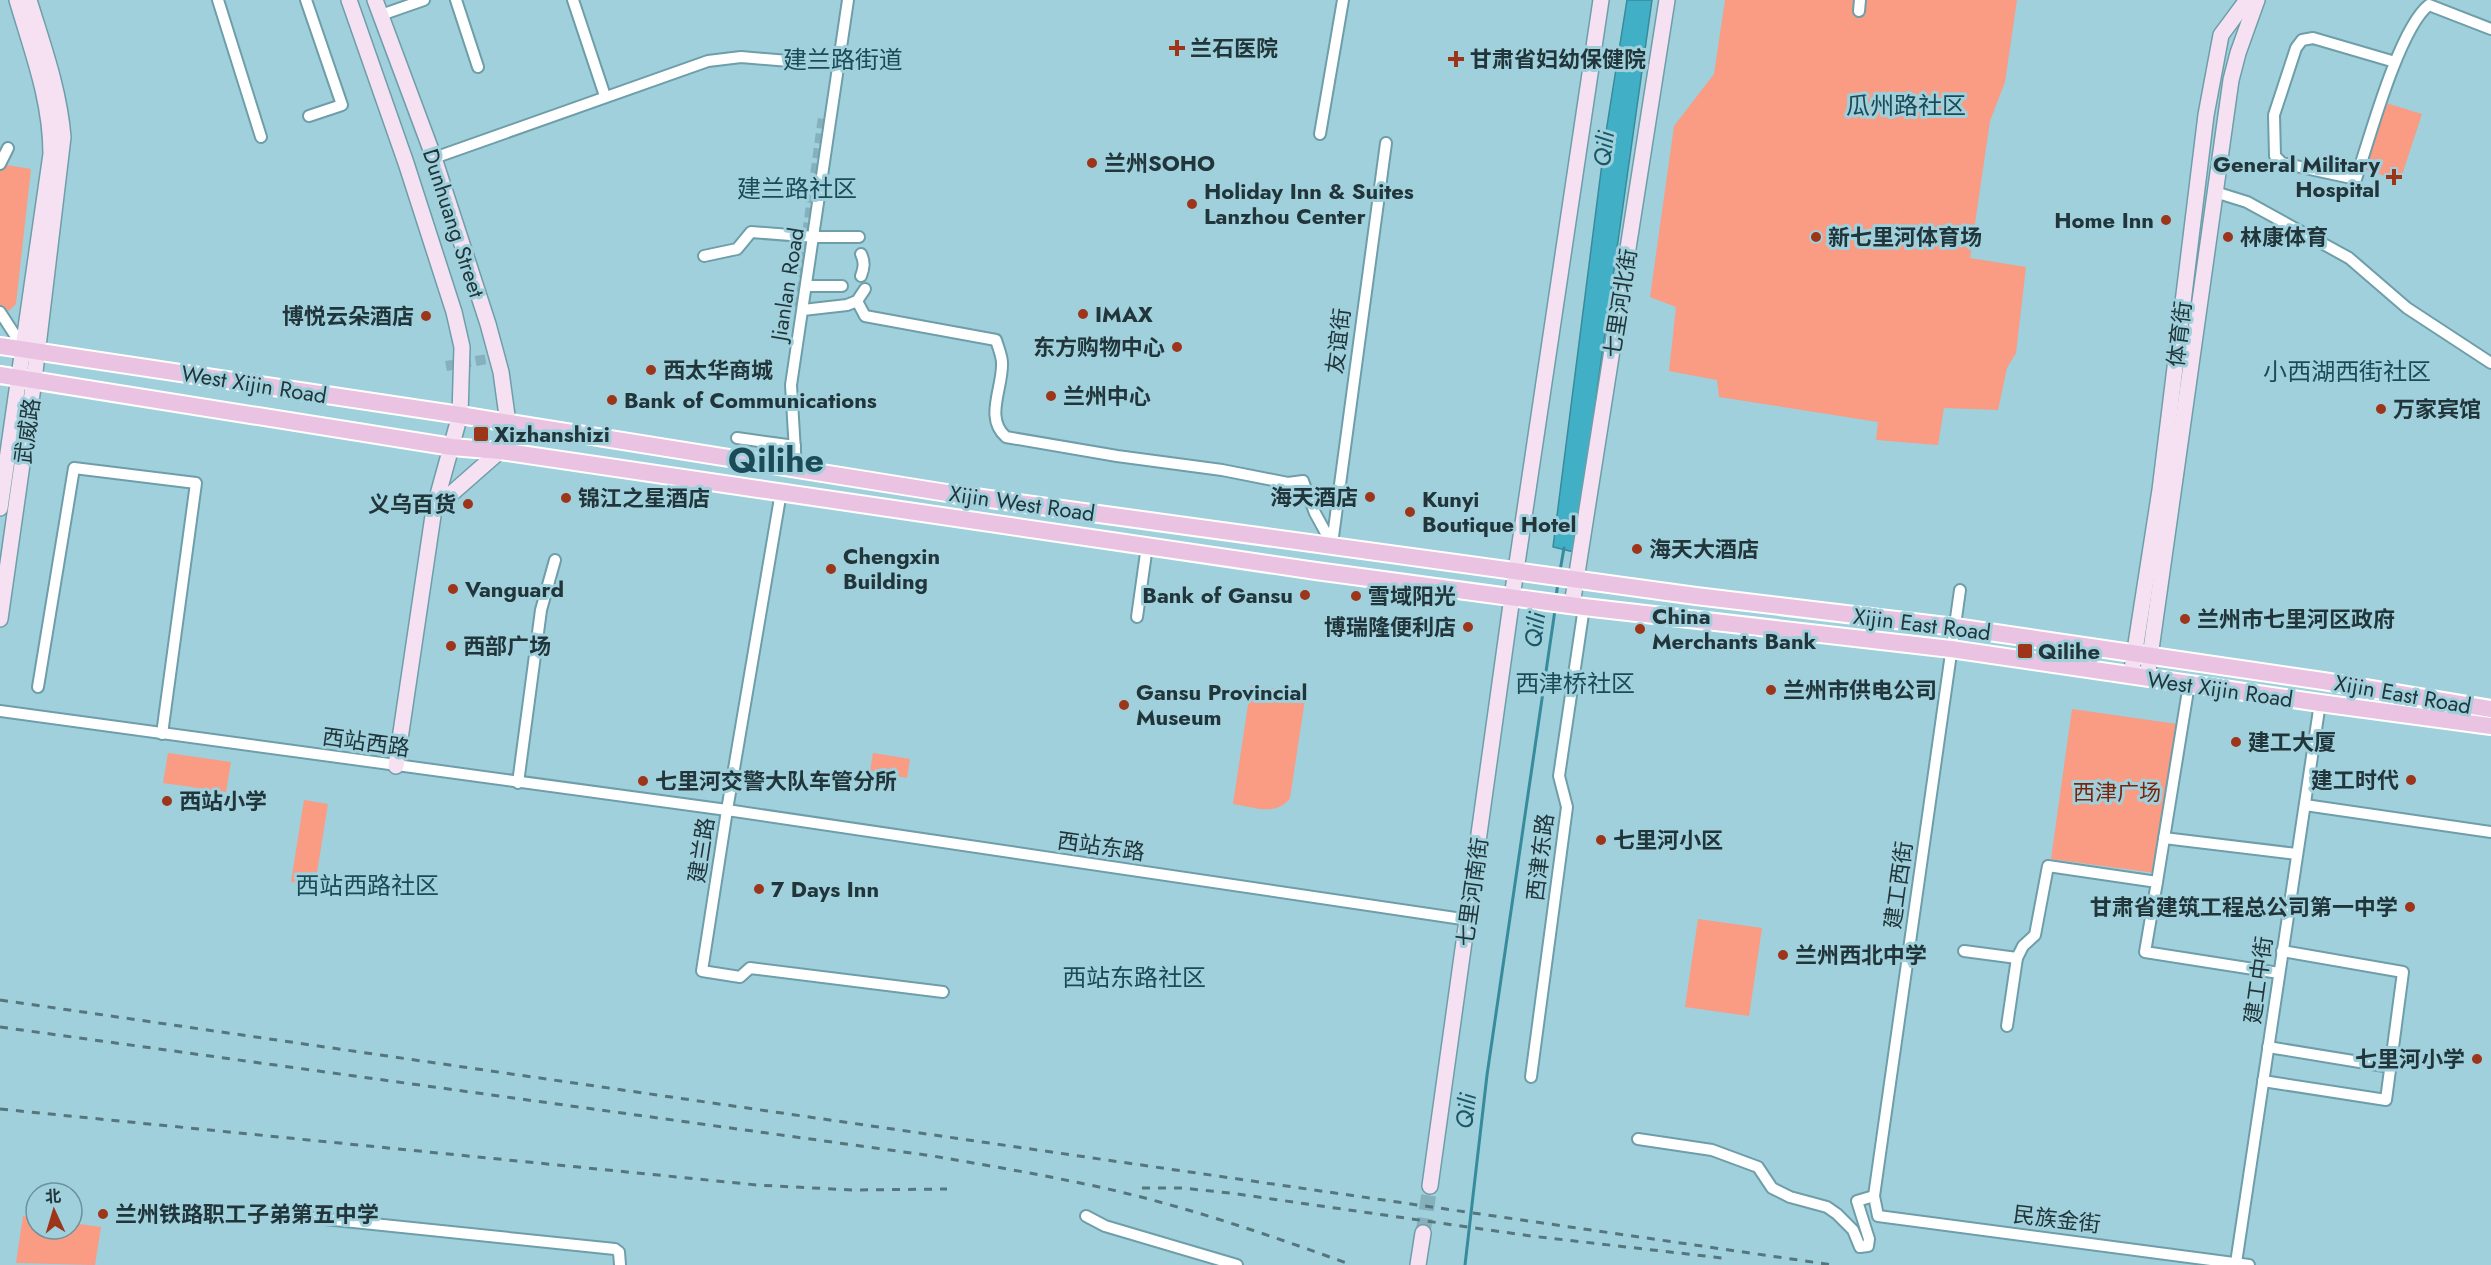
<svg xmlns="http://www.w3.org/2000/svg" width="2491" height="1265" font-family="Jost,'Noto Sans SC',sans-serif">
<style>
.green{fill:#fa9b84}
.water{fill:#41b0c7;stroke:#378b9d;stroke-width:1.5}
.lines{fill:none;stroke-linecap:round;stroke-linejoin:round}
.stream{stroke:#378b9d;stroke-width:3}
.street-tunnel{stroke:#86b1bc;stroke-width:10;stroke-dasharray:10 5;stroke-linecap:butt}
.secondary-tunnel{stroke:#86b1bc;stroke-width:15;stroke-dasharray:15 8;stroke-linecap:butt}
.street-casing{stroke:#6e9ea9;stroke-width:14}
.secondary-casing{stroke:#6e9ea9;stroke-width:18}
.primary-casing{stroke:#fff;stroke-width:20}
.street{stroke:#fff;stroke-width:10}
.secondary{stroke:#f5e1f1;stroke-width:15}
.primary{stroke:#ebc3e2;stroke-width:16}
.rail{stroke:#55767d;stroke-width:3;stroke-dasharray:8 8;stroke-linecap:butt}
.poi-dot{fill:#9d351b;stroke:#9fd0dc;stroke-width:2}
.labels{text-anchor:middle;stroke-width:6;stroke-linejoin:round;paint-order:stroke}
.poi-label{font-size:22px;font-weight:bold;fill:#21353a;stroke:#9fd0dc;text-anchor:start}
.street-label{font-size:22px;fill:#21353a;stroke:#9fd0dc}
.park-label{font-size:22px;fill:#7c230c;stroke:#9fd0dc}
.neighbourhood-label{font-size:24px;fill:#1b4b56;stroke:#9fd0dc}
.water-label{font-size:24px;font-style:italic;fill:#1a5764;stroke:#9fd0dc}
.town-label{font-size:34px;font-weight:bold;fill:#1b4b56;stroke:#9fd0dc}
</style>
<rect width="100%" height="100%" fill="#9fd0dc"/>
<g class="green">
<path d="M1725,0h292l-12,82 -15,39 -20,137 56,9 -10,86 -9,15 -9,42 -54,-2 -6,37 -62,-5 2,-18 -159,-25 -2,-17 -48,-9 7,-64 -26,-10 24,-171 40,-52z"/>
<path d="M2386,103l36,11 -22,67 -36,-12z"/>
<path d="M0,164l31,5 -15,135 -16,15z"/>
<path d="M1251,685l55,8 -16,105c-14,19 -36,9 -57,6z"/>
<path d="M2072,709l112,16 -21,149 -112,-15z"/>
<path d="M168,753l63,9 -5,30 -63,-9z"/>
<path d="M873,753l37,6 -3,19 -37,-7z"/>
<path d="M304,800l24,4 -13,81 -24,-3z"/>
<path d="M1698,919l64,9 -13,88 -64,-9z"/>
<path d="M23,1216l13,2v11h36v-6l29,4 -6,38 -79,-2z"/>
</g>
<path class="water" d="M1627,0h25l-54,383 -16,129 -8,40 -21,-5 53,-415z"/>
<g class="lines">
<g class="stream">
<path d="M1560,571l4,-23"/>
<path d="M1556,597l2,-14"/>
<path d="M1465,1265l22,-190 68,-465"/>
</g>
<g class="street-tunnel">
<path d="M797,307l26,-190"/>
<path d="M446,366l59,-10"/>
</g>
<path class="secondary-tunnel" d="M1423,1233l7,-47"/>
<g class="street-casing">
<g id="street">
<path d="M218,0l43,137"/>
<path d="M306,0l36,105 -33,11"/>
<path d="M456,0l22,67"/>
<path d="M573,0l32,96"/>
<path d="M1859,11l1,-11"/>
<path d="M381,15l43,-15"/>
<path d="M2395,62l-82,-24 -11,2 -6,8 -22,67 1,41 7,7 74,16c13,-39 43,-151 73,-174l62,24"/>
<path d="M1320,134l23,-134"/>
<path d="M434,158l274,-97 33,-4 96,8"/>
<path d="M0,164l8,-16"/>
<path d="M2215,192l32,10 102,56 58,50 84,55"/>
<path d="M704,256l33,-7 14,-17 64,5h44"/>
<path d="M861,276c3,-8 4,-14 0,-22"/>
<path d="M807,286h35"/>
<path d="M857,301l8,15 131,24c2,7 6,16 6,23 1,25 -18,55 4,74l111,19 105,14 66,13 15,-2 12,32 17,31"/>
<path d="M803,310l44,-5 10,-4 8,-12"/>
<path d="M0,312l24,37"/>
<path d="M737,438l58,8"/>
<path d="M796,468l-5,-83 57,-385"/>
<path d="M781,492l-54,318 -25,161 38,6 10,-9 193,24"/>
<path d="M1332,544l54,-401"/>
<path d="M1960,590l-86,606 4,20 371,49"/>
<path d="M1137,617l10,-71"/>
<path d="M38,687l36,-219 122,15 -34,251"/>
<path d="M0,711l727,99 742,110"/>
<path d="M518,783l23,-173 14,-50"/>
<path d="M2305,805l186,27"/>
<path d="M2164,838l133,16"/>
<path d="M2157,882l32,-198"/>
<path d="M1964,951l53,7"/>
<path d="M2007,1026l10,-68 6,-12 12,-11 13,-69 109,16 -12,70 134,21"/>
<path d="M2268,1047l122,20"/>
<path d="M1531,1077l36,-270 -8,-31 25,-169"/>
<path d="M2263,1081l123,19 17,-128 -121,-21"/>
<path d="M1638,1139l74,11 46,17 14,21 18,9 37,10 10,7 16,16 7,17 8,-1 1,-7 -12,-38 17,-5"/>
<path d="M286,1215l329,34 4,3 1,13"/>
<path d="M1086,1216l19,10 132,39"/>
<path d="M2236,1263l84,-560"/>
</g>
</g>
<g class="secondary-casing">
<g id="secondary">
<path d="M349,0l57,163 48,149 8,35 -2,68 -26,94 -38,257"/>
<path d="M375,0l59,158 54,166 13,48 7,51 -8,28 -66,58"/>
<path d="M0,508l51,-354c0,-54 -19,-103 -34,-154"/>
<path d="M1572,605l95,-605"/>
<path d="M0,619l34,-239 29,-243c-4,-48 -20,-91 -34,-137"/>
<path d="M2131,676l29,-186 46,-375 15,-80 26,-35"/>
<path d="M2147,678l84,-598 7,-27 19,-53"/>
<path d="M1430,1186l82,-589 89,-597"/>
<path d="M1418,1265l5,-32"/>
</g>
</g>
<g class="primary-casing">
<g id="primary">
<path d="M0,346l460,69 493,79 743,102 259,31 368,54 168,28"/>
<path d="M0,375l452,72 48,4 816,120 268,36 367,42 369,54 171,23"/>
</g>
</g>
<use href="#street" class="street"/>
<use href="#secondary" class="secondary"/>
<use href="#primary" class="primary"/>
<g class="rail">
<path d="M0,1000l1833,265"/>
<path d="M0,1027l933,129c58,10 117,20 175,33 83,19 164,47 244,76"/>
<path d="M0,1109l757,76 95,5 95,-1"/>
<path d="M1142,1188h40l48,5 301,43 191,22"/>
</g>
</g>
<g class="poi-dot">
<path d="M1174 39h6v6h6v6h-6v6h-6v-6h-6v-6h6z"/>
<path d="M1453 50h6v6h6v6h-6v6h-6v-6h-6v-6h6z"/>
<circle cx="1092" cy="163" r="6"/>
<path d="M2391 168h6v6h6v6h-6v6h-6v-6h-6v-6h6z"/>
<circle cx="1192" cy="204" r="6"/>
<circle cx="2166" cy="220" r="6"/>
<circle cx="1816" cy="237" r="6"/>
<circle cx="2228" cy="237" r="6"/>
<circle cx="1083" cy="314" r="6"/>
<circle cx="426" cy="316" r="6"/>
<circle cx="1177" cy="347" r="6"/>
<circle cx="651" cy="370" r="6"/>
<circle cx="1051" cy="396" r="6"/>
<circle cx="612" cy="400" r="6"/>
<circle cx="2381" cy="409" r="6"/>
<rect x="473" y="426" width="16" height="16" rx="3"/>
<circle cx="1370" cy="497" r="6"/>
<circle cx="566" cy="498" r="6"/>
<circle cx="468" cy="504" r="6"/>
<circle cx="1410" cy="512" r="6"/>
<circle cx="1637" cy="549" r="6"/>
<circle cx="831" cy="569" r="6"/>
<circle cx="453" cy="589" r="6"/>
<circle cx="1305" cy="595" r="6"/>
<circle cx="1356" cy="596" r="6"/>
<circle cx="2185" cy="619" r="6"/>
<circle cx="1468" cy="627" r="6"/>
<circle cx="1640" cy="629" r="6"/>
<circle cx="451" cy="646" r="6"/>
<rect x="2017" y="643" width="16" height="16" rx="3"/>
<circle cx="1771" cy="690" r="6"/>
<circle cx="1124" cy="705" r="6"/>
<circle cx="2236" cy="742" r="6"/>
<circle cx="2411" cy="780" r="6"/>
<circle cx="643" cy="781" r="6"/>
<circle cx="167" cy="801" r="6"/>
<circle cx="1601" cy="840" r="6"/>
<circle cx="759" cy="889" r="6"/>
<circle cx="2410" cy="907" r="6"/>
<circle cx="1783" cy="955" r="6"/>
<circle cx="2477" cy="1059" r="6"/>
<circle cx="103" cy="1214" r="6"/>
</g>
<g class="labels">
<g class="poi-label">
<text x="1190" y="56">兰石医院</text>
<text x="1470" y="67">甘肃省妇幼保健院</text>
<text x="1104" y="171">兰州SOHO</text>
<text x="2380" y="172" text-anchor="end">General Military<tspan x="2380" dy="25">Hospital</tspan></text>
<text x="1204" y="199">Holiday Inn &amp; Suites<tspan x="1204" dy="25">Lanzhou Center</tspan></text>
<text x="2154" y="228" text-anchor="end">Home Inn</text>
<text x="1828" y="245">新七里河体育场</text>
<text x="2240" y="245">林康体育</text>
<text x="1095" y="322">IMAX</text>
<text x="414" y="324" text-anchor="end">博悦云朵酒店</text>
<text x="1165" y="355" text-anchor="end">东方购物中心</text>
<text x="663" y="378">西太华商城</text>
<text x="1063" y="404">兰州中心</text>
<text x="624" y="408">Bank of Communications</text>
<text x="2393" y="417">万家宾馆</text>
<text x="494" y="442">Xizhanshizi</text>
<text x="1358" y="505" text-anchor="end">海天酒店</text>
<text x="578" y="506">锦江之星酒店</text>
<text x="1422" y="507">Kunyi<tspan x="1422" dy="25">Boutique Hotel</tspan></text>
<text x="456" y="512" text-anchor="end">义乌百货</text>
<text x="1649" y="557">海天大酒店</text>
<text x="843" y="564">Chengxin<tspan x="843" dy="25">Building</tspan></text>
<text x="465" y="597">Vanguard</text>
<text x="1293" y="603" text-anchor="end">Bank of Gansu</text>
<text x="1368" y="604">雪域阳光</text>
<text x="1652" y="624">China<tspan x="1652" dy="25">Merchants Bank</tspan></text>
<text x="2197" y="627">兰州市七里河区政府</text>
<text x="1456" y="635" text-anchor="end">博瑞隆便利店</text>
<text x="463" y="654">西部广场</text>
<text x="2038" y="659">Qilihe</text>
<text x="1783" y="698">兰州市供电公司</text>
<text x="1136" y="700">Gansu Provincial<tspan x="1136" dy="25">Museum</tspan></text>
<text x="2248" y="750">建工大厦</text>
<text x="2399" y="788" text-anchor="end">建工时代</text>
<text x="655" y="789">七里河交警大队车管分所</text>
<text x="179" y="809">西站小学</text>
<text x="1613" y="848">七里河小区</text>
<text x="771" y="897">7 Days Inn</text>
<text x="2398" y="915" text-anchor="end">甘肃省建筑工程总公司第一中学</text>
<text x="1795" y="963">兰州西北中学</text>
<text x="2465" y="1067" text-anchor="end">七里河小学</text>
<text x="115" y="1222">兰州铁路职工子弟第五中学</text>
</g>
<g class="street-label">
<text transform="translate(454 223) rotate(72)" y="8">Dunhuang Street</text>
<text transform="translate(787 284) rotate(-81)" y="8">Jianlan Road</text>
<text transform="translate(1620 303) rotate(-81)" y="8">七里河北街</text>
<text transform="translate(2179 334) rotate(-83)" y="8">体育街</text>
<text transform="translate(1338 341) rotate(-83)" y="8">友谊街</text>
<text transform="translate(254 384) rotate(9)" y="8">West Xijin Road</text>
<text transform="translate(27 431) rotate(-82)" y="8">武威路</text>
<text transform="translate(1022 503) rotate(8)" y="8">Xijin West Road</text>
<text transform="translate(1922 624) rotate(7)" y="8">Xijin East Road</text>
<text transform="translate(2220 689) rotate(8)" y="8">West Xijin Road</text>
<text transform="translate(2403 694) rotate(10)" y="8">Xijin East Road</text>
<text transform="translate(366 742) rotate(8)" y="8">西站西路</text>
<text transform="translate(1101 846) rotate(8)" y="8">西站东路</text>
<text transform="translate(701 850) rotate(-81)" y="8">建兰路</text>
<text transform="translate(1540 857) rotate(-83)" y="8">西津东路</text>
<text transform="translate(1898 885) rotate(-82)" y="8">建工西街</text>
<text transform="translate(1472 892) rotate(-82)" y="8">七里河南街</text>
<text transform="translate(2258 980) rotate(-82)" y="8">建工中街</text>
<text transform="translate(2057 1219) rotate(7)" y="8">民族金街</text>
</g>
<g class="park-label">
<text x="2117" y="800">西津广场</text>
</g>
<g class="neighbourhood-label">
<text x="843" y="68">建兰路街道</text>
<text x="1906" y="114">瓜州路社区</text>
<text x="797" y="197">建兰路社区</text>
<text x="2347" y="380">小西湖西街社区</text>
<text x="1575" y="692">西津桥社区</text>
<text x="367" y="894">西站西路社区</text>
<text x="1134" y="986">西站东路社区</text>
</g>
<g class="water-label">
<text transform="translate(1604 149) rotate(-82)" y="8">Qili</text>
<text transform="translate(1535 630) rotate(-82)" y="8">Qili</text>
<text transform="translate(1466 1111) rotate(-83)" y="8">Qili</text>
</g>
<g class="town-label">
<text x="776" y="472">Qilihe</text>
</g>
</g>
<g transform="translate(54 1211) rotate(356)"><circle r="28" fill="#9fd0dc" stroke="#6d929b" stroke-width="1.5"/>
<path d="M0-4.5L10 22L0 15L-10 22Z" fill="#9d351b"/>
<text y="-9" font-size="16" font-weight="bold" text-anchor="middle" fill="#21353a">北</text>
</g>
</svg>
